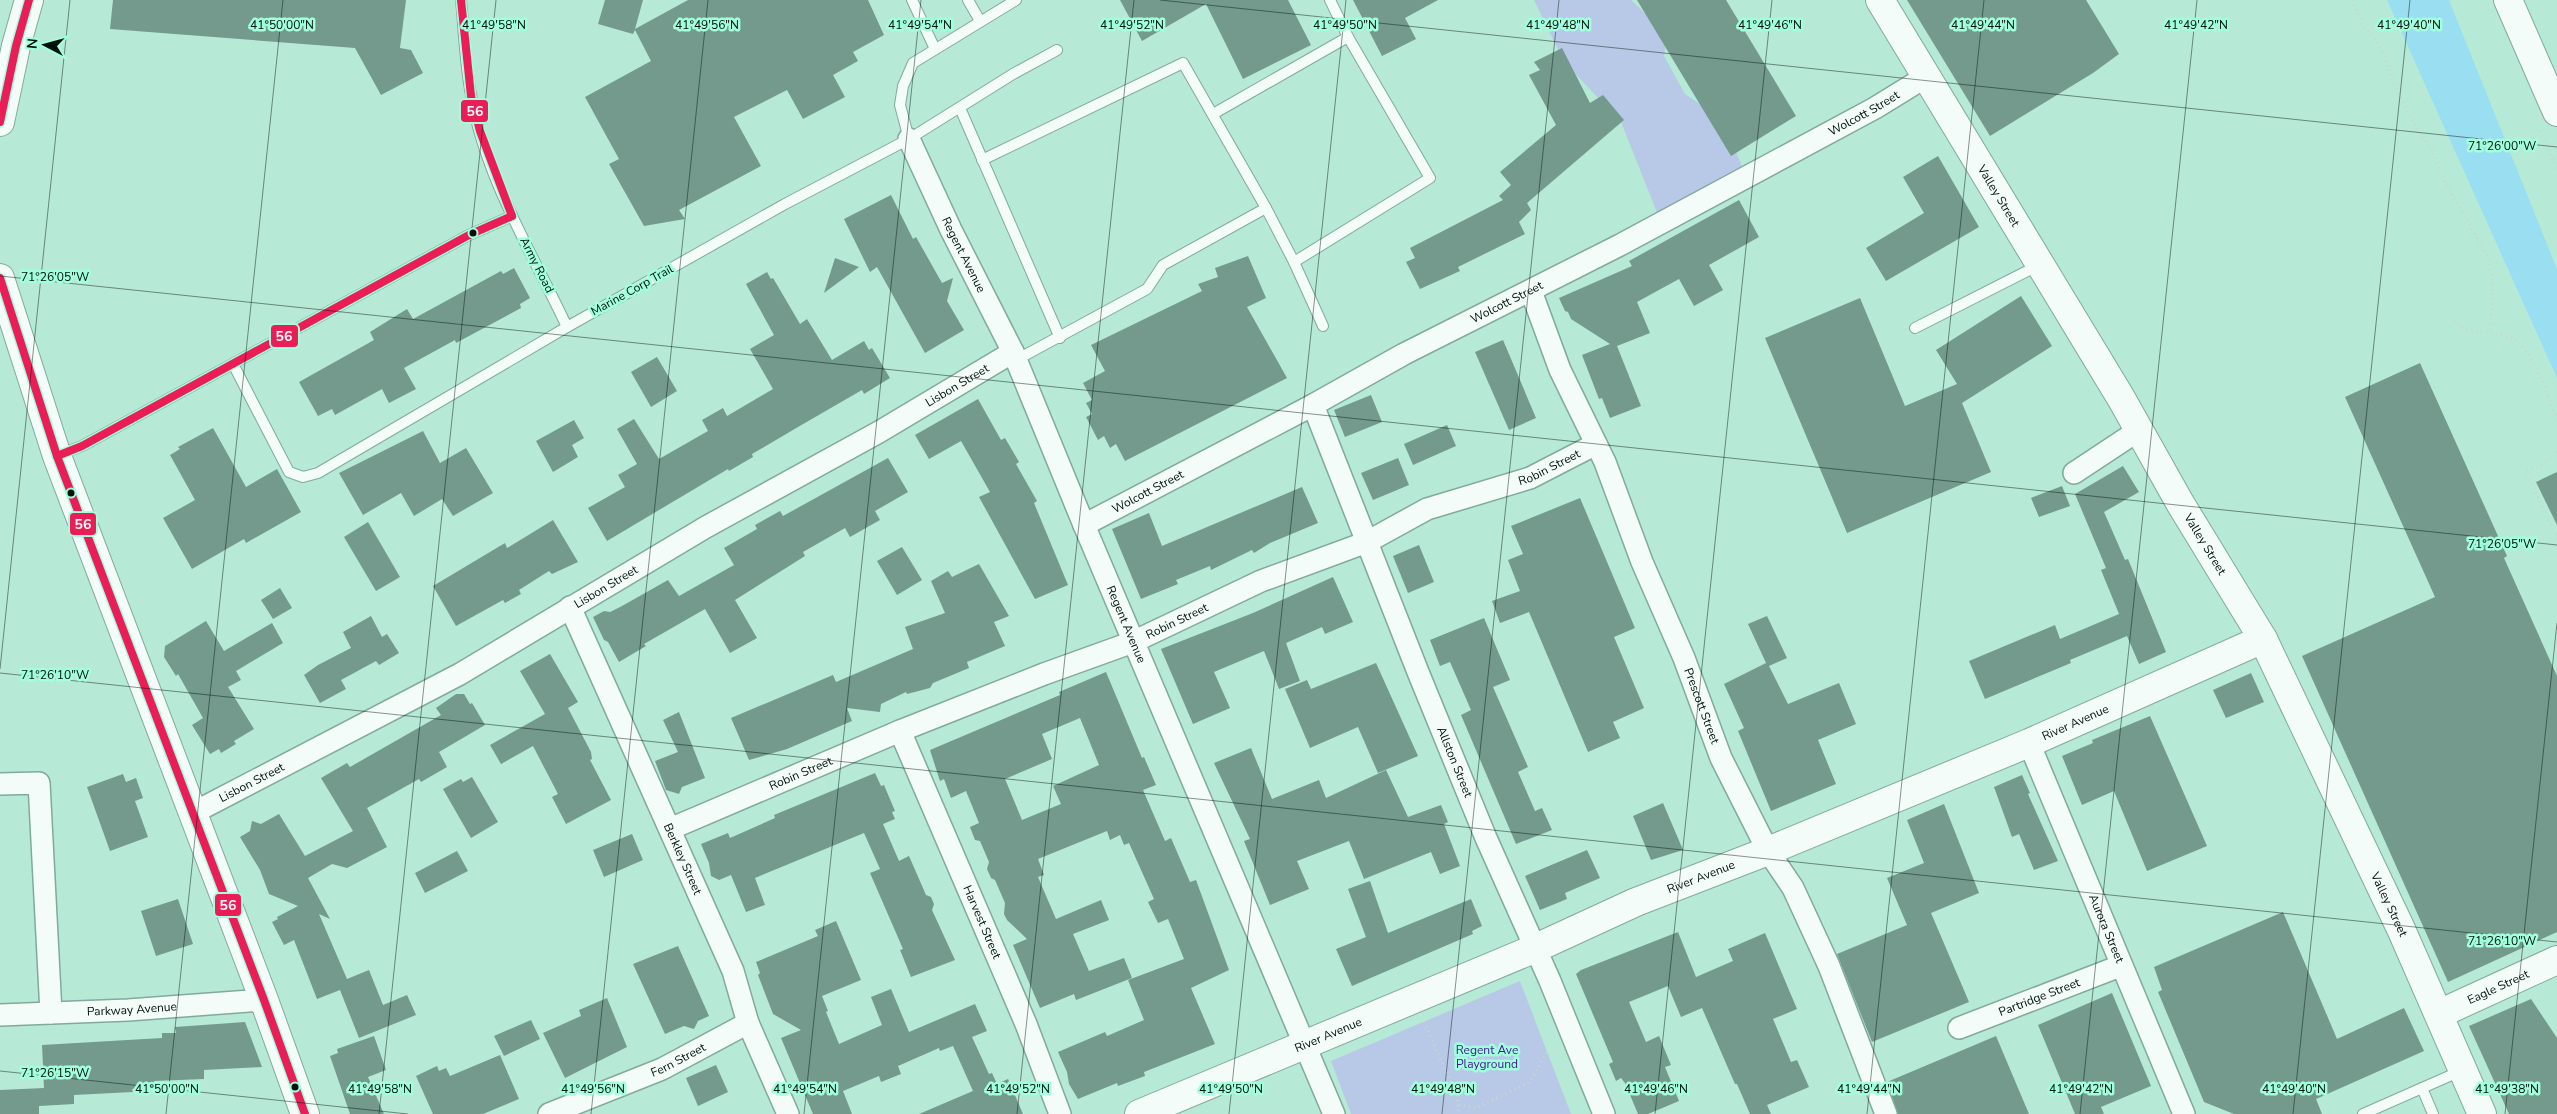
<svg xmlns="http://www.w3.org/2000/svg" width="2557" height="1114" font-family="'Nunito Sans',sans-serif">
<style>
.green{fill:#b7c9e7}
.water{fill:#9adef1}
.building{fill:#739a8d;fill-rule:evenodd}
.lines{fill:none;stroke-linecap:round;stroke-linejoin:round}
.lane-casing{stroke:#81aa9c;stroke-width:12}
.street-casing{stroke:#81aa9c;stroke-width:24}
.secondary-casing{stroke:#81aa9c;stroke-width:30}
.path{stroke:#c8d7d2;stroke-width:3;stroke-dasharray:1 4;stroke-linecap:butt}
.lane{stroke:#f4fcf9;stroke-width:10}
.street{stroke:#f4fcf9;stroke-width:21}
.secondary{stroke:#f4fcf9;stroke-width:28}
.bus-1-casing{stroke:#a1ffdd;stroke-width:11}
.bus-1{stroke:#ea1d57;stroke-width:8}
.ticks{fill:none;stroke:#00110a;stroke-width:1;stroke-opacity:0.45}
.bus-dot{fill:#00110a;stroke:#a1ffdd;stroke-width:2}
.labels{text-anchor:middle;stroke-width:5;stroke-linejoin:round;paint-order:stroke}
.street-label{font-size:12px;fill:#00110a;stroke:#a1ffdd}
.park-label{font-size:12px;fill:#411791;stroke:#a1ffdd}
.ticks-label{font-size:12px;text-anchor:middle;fill:#00110a;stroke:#a1ffdd;stroke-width:5;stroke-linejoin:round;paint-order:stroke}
.line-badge{stroke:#a1ffdd;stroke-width:2}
.badge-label{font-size:14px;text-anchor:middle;font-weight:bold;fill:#fff}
</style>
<rect width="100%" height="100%" fill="#b7e9d7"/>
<g class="green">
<path d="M1534,0h97l36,34 -3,22 21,38 37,25 22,52 -86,44 -37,-93 -57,-60z"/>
<path d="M1520,981l51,133h-220l-20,-53z"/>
</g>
<path class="water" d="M2387,0h62l108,269v109z"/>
<g class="building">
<path d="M113,0h293l-6,48 11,2 12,23 -42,22 -26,-47 -245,-19z"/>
<path d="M605,0h38l-8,29 53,-29h180l16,35 -31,17 5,9 -25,14 12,22 -42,22 -16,-29 -53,27 27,49 -82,44 6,9 -41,7 -35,-62 10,-5 -34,-62 66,-36 -16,-31 -2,4 -35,-10z"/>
<path d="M1120,0h168l23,45 -68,34 -37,-75 -64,37z"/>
<path d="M1353,0h85l-33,18 11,21 -34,17z"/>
<path d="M1637,0h89l70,116 -65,40z"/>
<path d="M1907,0h179l33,54 -26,19 -103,63z"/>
<path d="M1562,48l28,55 13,-8 21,25 -97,83 4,7 -12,12 6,12 -67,33 2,4 -40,18 -14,-27 9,-4 -5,-10 93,-48 -4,-4 12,-11 -11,-13 56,-47 -27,-50 11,-5 -6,-8z"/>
<path d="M1938,156l41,71 -93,54 -20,-33 58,-35 -21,-36z"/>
<path d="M891,195l22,44 3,-2 26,46 11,-5 -6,23 17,29 -39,23 -48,-86 -7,5 -26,-53z"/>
<path d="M1739,200l20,37 -50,28 14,25 -29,16 -15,-27 -42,23 13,31 -33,13 24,60 -31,12 -8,-20 -3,1 -17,-44 28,-11 -39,-25 -3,-7 -3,-1 -6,-13 73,-32 -3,-5z"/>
<path d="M1248,256l18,42 -19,9 40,71 -162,83 -9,-17 -6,4 -6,-12 -6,4 -12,-23 6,-3 -6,-11 6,-3 -9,-17 22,-12 -14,-26 111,-54 -4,-7 20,-7 -3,-9z"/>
<path d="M835,258l24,9 -35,26z"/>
<path d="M514,268l16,30 -10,6 1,4 -65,35 -1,-3 -51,28 12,21 -27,14 -7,-14 -47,26 -3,-6 -14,7 -19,-34 75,-42 -4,-8 37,-23 6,10 88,-48 2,3z"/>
<path d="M767,272l4,7 2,-1 27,46 7,-5 25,41 32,-19 5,9 3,-2 18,30 -26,16 -2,-4 -64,37 -46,27 1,3 -24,14 -1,-2 -121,72 -19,-33 37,-21 -7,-12 19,-11 -20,-35 17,-10 25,40 49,-28 -6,-11 21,-12 4,8 46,-27 -23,-40 24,-14 -28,-51z"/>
<path d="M2021,296l31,50 -90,57 29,69 -144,61 -82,-195 95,-40 45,108 52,-22 -21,-34z"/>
<path d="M1503,340l33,78 -27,12 -34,-78z"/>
<path d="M657,357l20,34 -26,16 -20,-35z"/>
<path d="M2420,363l87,193 -3,2 53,118v256l-109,50 -146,-326 133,-59 -90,-200z"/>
<path d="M1371,395l11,27 -37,15 -11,-27z"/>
<path d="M978,399l23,41 4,-2 14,24 -3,2 21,37 -3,2 34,82 -33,14 -56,-102 11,-5 -29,-51 -32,18 -14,-24z"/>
<path d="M574,420l10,18 -12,7 6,12 -25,15 -17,-31z"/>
<path d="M1447,425l9,21 -43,19 -9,-21z"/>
<path d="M213,428l33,59 31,-18 24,43 -55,31 -2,-4 -52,30 -29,-51 32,-18 -25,-45 10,-6 -2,-2z"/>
<path d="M423,431l17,32 26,-15 27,45 -40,23 -11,-17 -28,17 -13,-23 -38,22 -24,-42z"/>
<path d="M888,458l20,34 -33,19 5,9 -30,17 -5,-9 -42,24 2,4 -70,44 22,38 -27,15 -25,-44 -61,35 2,2 -27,16 -11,-20 -4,-2 -11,-23 11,-6 6,1 12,-6 46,-26 11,16 55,-31 -10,-17 33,-19 -2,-4 25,-14 3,5z"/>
<path d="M1398,458l11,27 -36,15 -12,-27z"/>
<path d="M2123,466l16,26 -35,20 21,48 3,-1 38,93 -27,12 -12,-28 -57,24 1,3 -86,36 -16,-38 86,-36 5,14 59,-25 -18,-44 5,-2 -31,-74z"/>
<path d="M2557,472v53l-21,-43z"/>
<path d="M2062,486l8,20 -31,11 -8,-19z"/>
<path d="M1302,487l16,36 -48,20 -16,10 -2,-3 -41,20 -1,-4 -34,14 2,4 -37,15 -29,-70 37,-16 13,33z"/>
<path d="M1580,498l55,130 -21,9 30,71 -31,14 7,16 -32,14 -59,-140 -29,11 -8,-22 28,-10 -12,-31 15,-6 -12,-28z"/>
<path d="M553,520l25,42 -26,12 -3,-3 -30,19 2,4 -16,9 -2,-3 -47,26 -23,-40 72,-43 2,5z"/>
<path d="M368,522l32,55 -24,14 -32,-54z"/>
<path d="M1419,545l15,37 -26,11 -15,-37z"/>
<path d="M902,547l20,33 -25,15 -20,-34z"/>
<path d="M979,564l30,52 -15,6 11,24 -38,16 2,6 -36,15 -3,5 -23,6 -1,-2 -25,12 -1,8 -33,-4 5,13 -65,28 -38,11 -18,-42 102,-43 3,7 77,-33 -8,-22 40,-14 -14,-32 17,-10 4,6z"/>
<path d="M1333,577l20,45 -28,12 -3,-7 -36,16 14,38 -21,8 -15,-38 -50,21 16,36 -37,16 -32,-75 92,-36z"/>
<path d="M280,588l12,20 -19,11 -12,-19z"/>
<path d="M371,616l11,21 5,-3 12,19 -20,12 -3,-4 -35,19 5,9 -26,14 -16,-28 14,-10 33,-17 -8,-16z"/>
<path d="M1767,616l20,42 -18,8 19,38 51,-21 17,41 -38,16 18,44 -65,27 -33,-80 6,-3 -20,-44 42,-21 -18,-39z"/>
<path d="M1484,618l26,62 -17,7 35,80 -10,5 17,39 7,-3 10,22 -36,14 -55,-129 10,-5 -21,-48 -10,4 -10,-26z"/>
<path d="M206,621l18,30 48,-28 11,20 -47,28 5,9 -13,7 26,42 -20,12 2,3 -15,9 -2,-4 -9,5 -18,-29 11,-7 -25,-44 -2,2 -12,-19 1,-11z"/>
<path d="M550,654l28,48 -10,6 23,44 1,7 -2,1 21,40 -45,24 -14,-27 6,-3 -25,-48 -32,18 -11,-19 55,-31 -25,-43z"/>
<path d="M1376,663l42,93 -40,17 -20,-46 -48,21 -25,-59 22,-9 4,9z"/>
<path d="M1106,672l36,86 2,-1 12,28 -13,5 22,51 6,-3 19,44 6,-2 33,90 -38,18 24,56 -71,28 1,4 -27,10 -1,-3 -39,16 -9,-15 -2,-12 -9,-20 47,-20 2,4 37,-16 -16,-40 56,-21 -16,-40 -10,4 -10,-21 6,-3 -25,-56 -5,2 -4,-10 -10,5 -3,-9 -69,28 6,16 -6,2 18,42 45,-19 8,20 -36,14 16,37 35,-13 8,20 -56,22 -2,-6 -34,14 -27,-63 14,-6 -20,-19 -3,-6 1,-11 -10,-23 -4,-2 -4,-9 2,-7 -9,-21 -5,-1 -5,-13 9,-4 -13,-32 -15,7 -7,-19 -4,2 -10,-31 130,-55 -1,-3zM1080,718l19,47 -46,21 8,18 -39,16 -17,-41 47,-20 -10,-25z"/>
<path d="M2251,673l13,29 -38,16 -13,-28z"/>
<path d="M456,694h8l6,10 2,-1 13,22 -46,27 8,15 -26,15 -2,-3 -52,29 20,39 -40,21 -15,-4 -24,14 22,41 -11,-5 28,65 22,-9 14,35 24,-10 9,20 -57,23 -19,-48 -23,9 -23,-59 -10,5 -12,-23 6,-3 -1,-2 21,-11 -29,-12 -9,-24 -20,-33 10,-6 2,-10 9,3 18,-10 26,42 48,-25 -32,-53 26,-15 3,4 91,-52 -5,-7z"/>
<path d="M679,712l26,66 -23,9 -3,7 -13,-4 -11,-29 23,-9 -15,-32z"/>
<path d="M2150,716l57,130 -60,25 -33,-80 -32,14 -20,-49 31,-13 -1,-3z"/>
<path d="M1251,748l21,51 47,-19 7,18 60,-28 22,47 33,-12 7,17 -4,2 16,42 -20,8 -9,-22 -67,27 -15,-38 -52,20 12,28 -39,16 -26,-64 6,-2 -36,-76z"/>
<path d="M875,773l6,13 3,-1 11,26 -3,1 3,7 -12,5 16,37 10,-5 17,39 5,2 3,7 -2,6 23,50 -44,17 -11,-27 3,-1 -33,-76 10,-4 -16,-36 -109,45 10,27 -19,7 -15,-37 -12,5 -8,-4 -2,-13 -8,-19 27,-11 2,5 45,-20 -1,-3z"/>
<path d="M123,774l3,8 10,-4 7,20 -8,3 13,36 -38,14 -23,-64z"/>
<path d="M2022,775l8,18 -2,1 30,67 -24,9 -15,-36 -7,3 -18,-50z"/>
<path d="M472,777l26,45 -27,16 -28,-49 18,-10 2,3z"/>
<path d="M1663,803l20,47 -32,10 -18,-44z"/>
<path d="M1944,804l35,89 -48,20 38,89 -97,40 -35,-88 70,-29 -20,-47 37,-15 -17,-43z"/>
<path d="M632,834l11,26 -39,17 -11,-27z"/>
<path d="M1587,850l13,28 -35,15 2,6 -27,11 -15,-34z"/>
<path d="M457,851l11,20 -43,22 -10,-20z"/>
<path d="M1370,881l18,52 83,-34 11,27 -10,5 1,3 -121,52 -16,-37 30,-12 -18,-48z"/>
<path d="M178,899l15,45 -37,12 -15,-45z"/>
<path d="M2283,912l54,127 67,-31 20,43 -108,48 6,15h-88l-30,-12 -46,-110 4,-2 -8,-23z"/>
<path d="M836,921l25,59 -39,16 6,15 -2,1 13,32 43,-19 -11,-28 20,-8 18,43 66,-28 12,27 -15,6 17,37 3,-1 5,11 11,-5 15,35h-104l54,-23 -20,-45 -13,5 -1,-3 -41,18 3,8 -20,8 -2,-6 -36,15 9,23h-39l-32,-76 20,-8 -28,-16 -15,-39 2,-2 -4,-11 62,-26 -3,-6z"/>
<path d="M1678,932l18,45 37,-16 -5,-12 37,-16 32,76 -24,10 18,43 6,-2 12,27 -42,18 4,9h-21l-13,-30h-2l-33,-76 -21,9 -13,-31 -39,16 17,40 13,-6 12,29 -6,2 14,34 -31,13h-10l-13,-31 -4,-5 -5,3 -7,-17 4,-2 -37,-88 5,-4z"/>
<path d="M678,946l31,70 -11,5 -4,8 -10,-3 -19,8 -32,-70z"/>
<path d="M2112,993l39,93 -50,21 3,7h-29l-37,-89z"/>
<path d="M607,998l20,49 -62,31 -22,-45 38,-17 -2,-6z"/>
<path d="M2531,999l26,39v76h-48l-40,-88z"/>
<path d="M531,1020l9,19 -36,17 -10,-20z"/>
<path d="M245,1022l17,45 -58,3v9l-50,2 1,7 -23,1 1,3 -59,3v9l-35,2v8h-39v-24l44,-2 -2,-43 120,-7v-5h14l-1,-6z"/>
<path d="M374,1036l12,34 -18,7 16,37h-34l-20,-58 8,-3 -1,-4z"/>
<path d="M1996,1036l33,78h-131l-11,-32z"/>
<path d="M500,1055l19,44 -36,15h-50l-17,-38 21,-10 2,5 7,-3 4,8z"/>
<path d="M716,1065l12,27 -30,14 -12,-28z"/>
</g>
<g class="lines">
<g class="lane-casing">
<g id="lane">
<path d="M461,0c3,31 4,64 10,95 14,83 61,157 96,232"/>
<path d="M912,0l23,49"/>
<path d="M968,0l12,21"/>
<path d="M1330,0l18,37"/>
<path d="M960,108l100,230"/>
<path d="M909,139l-9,-34 3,-19 10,-23 103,-63"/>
<path d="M982,160l201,-97 83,145"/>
<path d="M1294,262l29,64"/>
<path d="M1915,328l124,-63"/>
<path d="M1016,360l131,-71 16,-24 103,-57 28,54 136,-84 -82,-141 -135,77"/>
<path d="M233,364l56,108 14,5 15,-4 249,-146 218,-123 124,-65 104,-65 44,-24"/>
<path d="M58,455l24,-9 387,-211 43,-19"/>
<path d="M2422,1088l11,26"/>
<path d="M2363,1114l100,-44"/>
</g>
</g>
<g class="street-casing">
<g id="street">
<path id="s1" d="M909,139l42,91 62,122 71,173 250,589"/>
<path id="s2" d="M1531,291l29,79 45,92 37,100 42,96 37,100 47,93 25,37 36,78 57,148"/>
<path id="s3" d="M1313,405l105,267 68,166 64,143 54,133"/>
<path d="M2074,473l65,-43"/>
<path id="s4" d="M1084,525l229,-120 91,-51 216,-109 255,-137 52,-32"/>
<path id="s5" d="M570,607l163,364 15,52 40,91"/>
<path id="s6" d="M900,731l126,293 34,90"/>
<path id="s7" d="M2029,743l155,371"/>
<path d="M0,784l39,-1 12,230"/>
<path id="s8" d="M193,813l267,-139 246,-147 173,-95 134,-80"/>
<path id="s9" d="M670,829l230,-98 144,-57 89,-32 128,-61 106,-39 60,-33 103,-31 66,-34"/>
<path id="s10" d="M0,1015l128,-5 136,-10"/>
<path id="s11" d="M1959,1028l161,-62"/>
<path id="s12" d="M549,1114l113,-45 86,-46"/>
</g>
</g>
<g class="secondary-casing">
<g id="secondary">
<path id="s13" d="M1880,0l241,398 59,105 83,136 138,290 81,185"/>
<path d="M2508,0l49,112"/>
<path d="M0,122l16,-76 13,-46"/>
<path d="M0,278l57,178 207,544 41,114"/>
<path id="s14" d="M2439,1014l118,-54"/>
<path id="s15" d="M1139,1114l397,-166 100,-46 132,-51 261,-108 234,-104"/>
</g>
</g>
<g class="path">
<path d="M2352,0l12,27 12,13 9,17 10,30 23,44 14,18 9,26 46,80 6,26 -3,51"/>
<path d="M2540,131l17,38"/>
<path d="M2455,320c11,17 39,9 57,18 19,9 39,63 45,83"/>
<path d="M2557,452l-8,8 -23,12 31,67"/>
<path d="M1424,1022l33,75 2,17"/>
<path d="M1459,1105l17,3 54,-26 17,-30"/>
</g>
<use href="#lane" class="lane"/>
<use href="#street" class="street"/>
<use href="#secondary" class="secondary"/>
<g class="bus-1-casing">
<g id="bus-1">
<path d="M461,0l10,96 9,35 32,85"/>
<path d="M0,122l16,-76 13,-46"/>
<path d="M0,278l57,178 207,544 41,114"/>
<path d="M57,456l25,-10 387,-211 43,-19"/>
</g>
</g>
<use href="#bus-1" class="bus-1"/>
</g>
<path class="ticks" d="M1160,0l1397,147M0,276l2557,269M0,669l70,-669M0,673l2557,269M0,1071l408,43M166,1114l117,-1114M379,1114l117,-1114M591,1114l117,-1114M804,1114l117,-1114M1017,1114l117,-1114M1229,1114l117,-1114M1442,1114l117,-1114M1655,1114l117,-1114M1867,1114l117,-1114M2080,1114l117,-1114M2293,1114l117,-1114M2505,1114l52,-491"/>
<g class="bus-dot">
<circle cx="473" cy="233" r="4.5"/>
<circle cx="71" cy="493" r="4.5"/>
<circle cx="295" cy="1087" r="4.5"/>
</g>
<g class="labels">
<g class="street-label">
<text dy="4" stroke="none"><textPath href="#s4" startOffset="882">Wolcott Street</textPath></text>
<text dy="4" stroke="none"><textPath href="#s13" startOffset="229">Valley Street</textPath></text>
<text dy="4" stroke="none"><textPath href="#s1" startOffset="128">Regent Avenue</textPath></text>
<text transform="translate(537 265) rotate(63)" y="4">Army Road</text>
<text transform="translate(632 290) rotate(-29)" y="4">Marine Corp Trail</text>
<text dy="4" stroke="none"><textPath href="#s4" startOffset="478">Wolcott Street</textPath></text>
<text dy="4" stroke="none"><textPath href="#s8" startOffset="876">Lisbon Street</textPath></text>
<text dy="4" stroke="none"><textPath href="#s9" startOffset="952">Robin Street</textPath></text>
<text dy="4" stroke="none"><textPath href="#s4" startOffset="72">Wolcott Street</textPath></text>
<text dy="4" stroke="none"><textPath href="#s13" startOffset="634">Valley Street</textPath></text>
<text dy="4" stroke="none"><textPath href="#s8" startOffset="471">Lisbon Street</textPath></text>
<text dy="4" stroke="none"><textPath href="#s9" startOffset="548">Robin Street</textPath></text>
<text dy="4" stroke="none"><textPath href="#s1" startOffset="532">Regent Avenue</textPath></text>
<text dy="4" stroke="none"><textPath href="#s2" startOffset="449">Prescott Street</textPath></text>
<text dy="4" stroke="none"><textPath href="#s15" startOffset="1015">River Avenue</textPath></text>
<text dy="4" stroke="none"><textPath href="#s3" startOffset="384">Allston Street</textPath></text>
<text dy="4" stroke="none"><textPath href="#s9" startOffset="142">Robin Street</textPath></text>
<text dy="4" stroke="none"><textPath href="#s8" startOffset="66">Lisbon Street</textPath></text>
<text dy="4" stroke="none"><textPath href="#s5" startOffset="276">Berkley Street</textPath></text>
<text dy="4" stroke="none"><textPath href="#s15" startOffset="610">River Avenue</textPath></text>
<text dy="4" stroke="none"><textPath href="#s13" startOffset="1039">Valley Street</textPath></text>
<text dy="4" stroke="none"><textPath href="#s6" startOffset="208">Harvest Street</textPath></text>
<text dy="4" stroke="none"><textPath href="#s7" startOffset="201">Aurora Street</textPath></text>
<text dy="4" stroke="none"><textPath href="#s14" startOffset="65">Eagle Street</textPath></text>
<text dy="4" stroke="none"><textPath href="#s11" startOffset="86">Partridge Street</textPath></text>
<text dy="4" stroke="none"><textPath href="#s10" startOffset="132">Parkway Avenue</textPath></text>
<text dy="4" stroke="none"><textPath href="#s15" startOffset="205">River Avenue</textPath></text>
<text dy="4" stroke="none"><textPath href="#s12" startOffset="140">Fern Street</textPath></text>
</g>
<g class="park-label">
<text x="1487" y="1054">Regent Ave<tspan x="1487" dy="14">Playground</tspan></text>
</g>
</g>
<g class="ticks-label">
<text x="282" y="29">41°50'00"N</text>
<text x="494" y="29">41°49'58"N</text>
<text x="707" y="29">41°49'56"N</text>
<text x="920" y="29">41°49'54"N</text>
<text x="1132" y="29">41°49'52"N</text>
<text x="1345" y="29">41°49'50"N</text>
<text x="1558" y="29">41°49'48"N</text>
<text x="1770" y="29">41°49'46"N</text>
<text x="1983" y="29">41°49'44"N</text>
<text x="2196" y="29">41°49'42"N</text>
<text x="2409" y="29">41°49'40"N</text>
<text x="2502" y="150">71°26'00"W</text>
<text x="55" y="281">71°26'05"W</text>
<text x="2502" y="548">71°26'05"W</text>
<text x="55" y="679">71°26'10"W</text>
<text x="2502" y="945">71°26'10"W</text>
<text x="55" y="1077">71°26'15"W</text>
<text x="167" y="1093">41°50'00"N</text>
<text x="380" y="1093">41°49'58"N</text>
<text x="593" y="1093">41°49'56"N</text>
<text x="805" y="1093">41°49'54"N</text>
<text x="1018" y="1093">41°49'52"N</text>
<text x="1231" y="1093">41°49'50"N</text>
<text x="1443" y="1093">41°49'48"N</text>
<text x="1656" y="1093">41°49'46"N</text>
<text x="1869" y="1093">41°49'44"N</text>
<text x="2081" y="1093">41°49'42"N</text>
<text x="2294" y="1093">41°49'40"N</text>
<text x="2507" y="1093">41°49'38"N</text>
</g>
<g class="line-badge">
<rect x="460" y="99" width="29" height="24" rx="5" fill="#ea1d57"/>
<rect x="270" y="324" width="29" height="24" rx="5" fill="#ea1d57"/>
<rect x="69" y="512" width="28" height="24" rx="5" fill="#ea1d57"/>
<rect x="214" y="893" width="28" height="24" rx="5" fill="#ea1d57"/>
</g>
<g class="badge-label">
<text x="475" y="116">56</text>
<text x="284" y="341">56</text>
<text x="83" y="529">56</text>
<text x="228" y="910">56</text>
</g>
<g transform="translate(45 45) rotate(276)" stroke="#a1ffdd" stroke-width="4" paint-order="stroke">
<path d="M0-4L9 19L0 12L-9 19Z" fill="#00110a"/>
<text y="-8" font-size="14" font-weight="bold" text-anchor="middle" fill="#00110a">N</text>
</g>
</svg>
